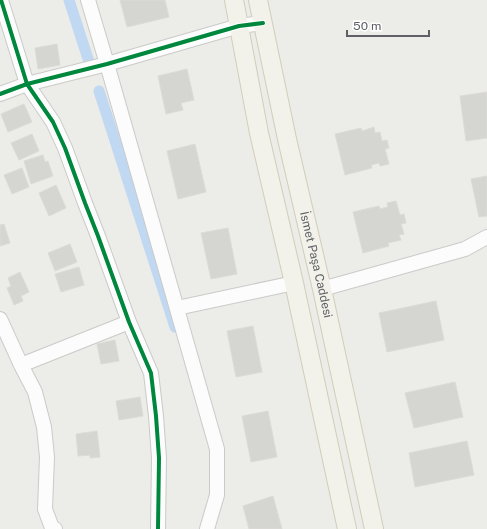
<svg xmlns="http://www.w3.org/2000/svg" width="487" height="529" font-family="'Public Sans',sans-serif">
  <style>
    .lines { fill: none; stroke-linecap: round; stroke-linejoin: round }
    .canal { stroke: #c1d8f2; stroke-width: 11 }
    .building { fill: #d5d5d2; stroke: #dcdbd7 }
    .minor-casing { stroke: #cacac9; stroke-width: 16 }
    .major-casing { stroke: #d2cdb9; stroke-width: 20 }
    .minor { stroke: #fcfcfc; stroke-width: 14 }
    .major { stroke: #f2f2ea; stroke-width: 18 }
    .cycleway-casing { stroke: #fff; stroke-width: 6 }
    .cycleway { stroke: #00873e; stroke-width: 4 }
    .labels { text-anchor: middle; stroke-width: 3.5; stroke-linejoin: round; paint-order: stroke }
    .street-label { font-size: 12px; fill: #5e6065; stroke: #fff }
  </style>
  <rect width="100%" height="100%" fill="#ecece8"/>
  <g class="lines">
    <path class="canal" d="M69,0L90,65
      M99,91L175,327"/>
  </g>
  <path class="building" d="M120,0H165L169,17L127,27Z
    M57,44L60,65L38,69L35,48Z
    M187,69L194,100L181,103L183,110L166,114L158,76Z
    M487,92V138L466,141L460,96Z
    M24,104L32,122L8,132L1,114Z
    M374,127L375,133L380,132L382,141L387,140L389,148L385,149L389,164L380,166L379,163L371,165L372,168L345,175L335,134L361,128L362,131Z
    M32,134L39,151L19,160L11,143Z
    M195,144L206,192L178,199L167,151Z
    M43,155L45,162L48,161L53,176L31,184L24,161Z
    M22,168L29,187L12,194L4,175Z
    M487,176V216L479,217L471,179Z
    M56,185L66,208L49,216L39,193Z
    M396,201L400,215L404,214L406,223L401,224L404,234L399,235L401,240L388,243L389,246L363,253L353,212L379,206L380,209L388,207L387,203Z
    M4,224L10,243L0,246V225Z
    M228,228L237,274L211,279L201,233Z
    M70,244L77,262L55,271L48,253Z
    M79,267L84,285L61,292L55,274Z
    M20,272L29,292L21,296L23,301L14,305L7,288L11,286L8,278Z
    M436,301L444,340L387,352L379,313Z
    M253,326L262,372L236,377L227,331Z
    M115,340L119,361L101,364L97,344Z
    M455,382L463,417L414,428L405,393Z
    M140,397L143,416L119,420L116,401Z
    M268,411L277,457L251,462L242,416Z
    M97,431L100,457L90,458V455L78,456L76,434Z
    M467,441L474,475L415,487L409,453Z
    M273,496L282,529H249L243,506Z"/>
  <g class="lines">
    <g class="minor-casing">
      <path id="minor" d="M1,0L27,84L53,122L65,148L85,203L98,236L129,322L151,373L156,416L159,458L158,529
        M88,0L107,64L217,449V495L207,529
        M0,94L27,84L107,64L239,26L263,23
        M322,289L465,249L487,237
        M177,308L294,283
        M0,319L21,365L35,392L44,427L47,457L45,509L52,528L55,529
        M21,365L129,322"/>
    </g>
    <g class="major-casing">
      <g id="major">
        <path d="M234,0L259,133L294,283L347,529"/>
        <path id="s1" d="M258,0L287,139L322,289L374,529"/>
      </g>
    </g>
    <use href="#minor" class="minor"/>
    <use href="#major" class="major"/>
    <g class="cycleway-casing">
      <path id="cycleway" d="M1,0L27,84L53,122L65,148L85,203L98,236L129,322L151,373L156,416L159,458L158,529
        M0,94L27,84L107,64L239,26L263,23"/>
    </g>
    <use href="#cycleway" class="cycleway"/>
  </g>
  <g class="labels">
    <g class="street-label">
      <text dy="4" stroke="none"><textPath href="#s1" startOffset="271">İsmet Paşa Caddesi</textPath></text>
    </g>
  </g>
  <path d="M347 30v6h82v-6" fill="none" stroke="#5e6065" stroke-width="2"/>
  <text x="353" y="30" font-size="12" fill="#5e6065" stroke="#ffffff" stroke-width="3" paint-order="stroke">50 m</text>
</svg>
